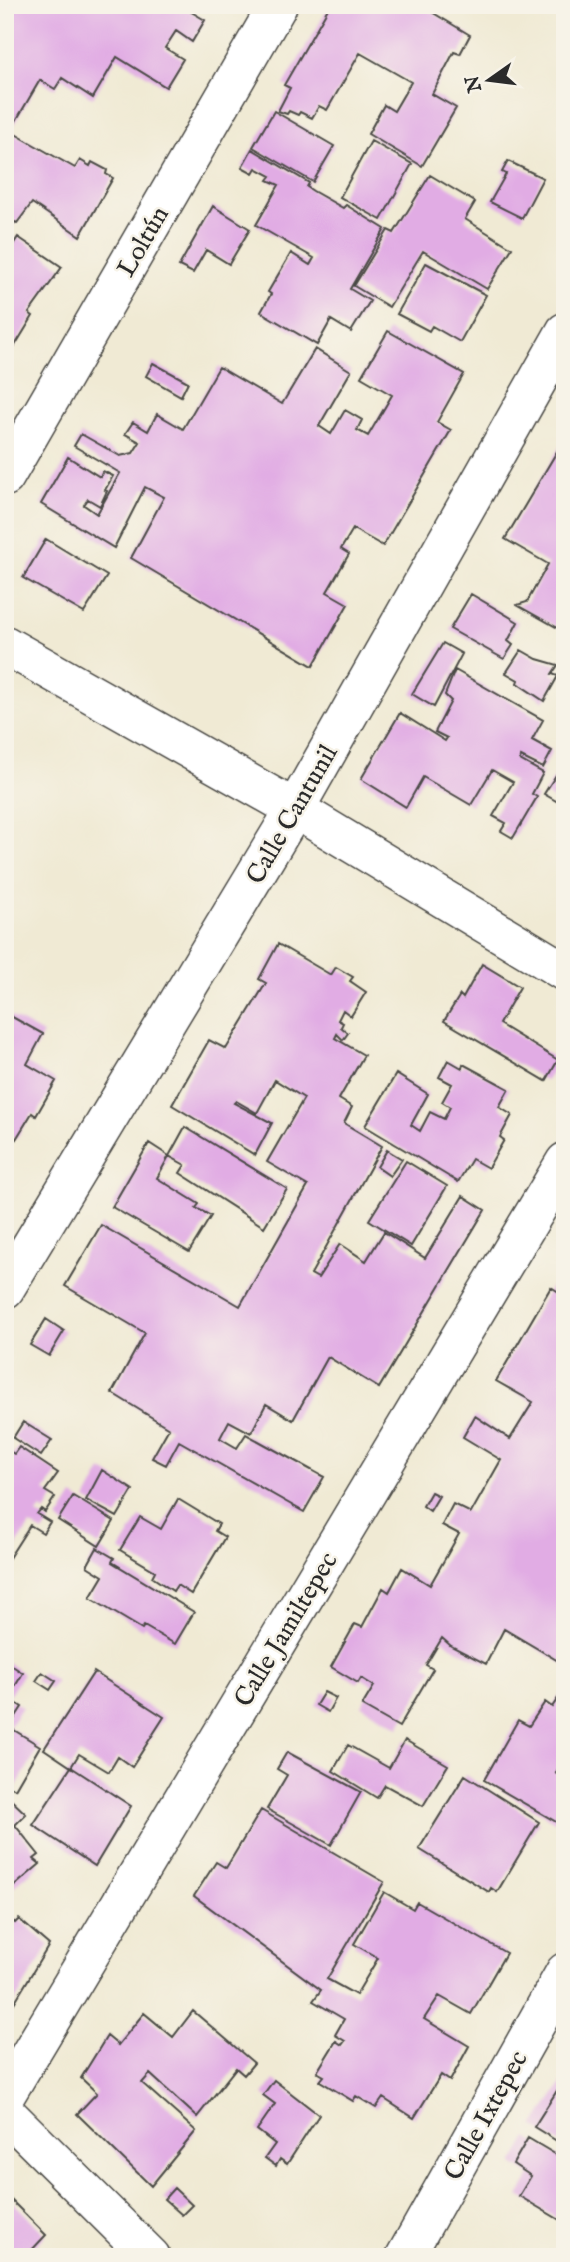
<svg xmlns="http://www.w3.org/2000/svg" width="570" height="2262" font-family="'IM FELL English',serif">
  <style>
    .building { fill: #e1ace4 }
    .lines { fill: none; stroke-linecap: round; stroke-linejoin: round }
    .minor-casing { stroke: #494844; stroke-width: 41 }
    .minor { stroke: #fff; stroke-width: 38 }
    .labels { text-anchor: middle; stroke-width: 5; stroke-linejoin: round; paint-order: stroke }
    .street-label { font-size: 26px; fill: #2b2b2b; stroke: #f7f3e8 }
  </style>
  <rect width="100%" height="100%" fill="#f7f3e8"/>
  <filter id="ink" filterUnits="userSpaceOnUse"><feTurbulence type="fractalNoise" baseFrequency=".0143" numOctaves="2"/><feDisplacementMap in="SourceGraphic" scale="14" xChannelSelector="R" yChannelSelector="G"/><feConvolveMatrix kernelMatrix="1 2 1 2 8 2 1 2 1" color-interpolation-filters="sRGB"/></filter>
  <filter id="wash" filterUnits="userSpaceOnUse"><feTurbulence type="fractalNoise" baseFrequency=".00686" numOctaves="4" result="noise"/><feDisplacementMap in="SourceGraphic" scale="28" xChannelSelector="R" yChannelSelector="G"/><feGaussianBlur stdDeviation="1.57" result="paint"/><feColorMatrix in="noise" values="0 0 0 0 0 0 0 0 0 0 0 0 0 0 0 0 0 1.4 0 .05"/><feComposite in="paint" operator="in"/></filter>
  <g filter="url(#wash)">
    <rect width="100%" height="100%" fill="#f0ead4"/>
    <g id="blocks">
      <path class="building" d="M5,5H191L188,10L205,20L192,42L176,31L165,48L183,59L166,87L117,57L93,98L62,78L55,89L40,80L10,131L75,168L80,160L90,166L92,162L107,170L106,174L113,178L80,236L32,203L17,223L15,222L5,237V56L10,48L5,45Z
        M330,5H420L470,35L460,54L454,52L432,94L456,108L422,166L368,134L384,105L394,111L411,82L360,53L327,110L319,106L312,118L300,112L298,115L289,111L287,114L278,111L290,88L284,85Z
        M274,111L334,146L313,182L253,147Z
        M371,141L412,164L381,220L340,197Z
        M252,149L309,183L307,187L313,191L343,208L346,205L385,229L350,289L370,301L351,332L331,320L317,345L261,312L271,294L268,292L291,253L310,265L314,258L256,225L279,185L268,180L271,176L256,168L253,173L242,167Z
        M508,161L543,178L522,218L490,202L506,174L502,172Z
        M430,175L475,202L465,219L512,248L487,289L423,251L389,307L354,286L388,230L394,233Z
        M213,206L250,229L229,264L206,250L193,273L179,266Z
        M18,237L62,267L29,313L33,316L5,362V257Z
        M426,263L486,295L460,342L432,326L429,331L397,314Z
        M388,331L464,374L437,422L451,430L383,546L353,529L341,549L349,554L327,592L348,604L313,666L131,558L164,497L145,487L114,548L41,504L68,457L100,477L103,471L113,476L105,490L107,491L100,506L88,499L84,505L97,514L120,473L74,446L81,434L120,456L133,453L140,442L125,434L133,422L148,431L157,414L183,429L219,367L282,404L315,349L351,371L319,426L331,434L345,410L362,420L357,430L368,436L392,395L361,377Z
        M153,363L188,382L181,396L146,376Z
        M565,438V632L517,605L527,602L548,564L505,539Z
        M46,539L107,576L84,613L23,578Z
        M471,594L518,622L508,641L513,645L504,659L450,629Z
        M443,643L462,654L434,707L412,694Z
        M521,650L537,659L558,665L552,674L558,676L544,701L517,683L518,680L506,673Z
        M455,670L543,720L532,740L552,751L543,768L521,757L520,760L543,773L532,794L537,797L513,838L501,831L506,823L493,816L513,782L492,770L471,805L423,777L406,807L361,779L400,713L445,741L447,738L435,732L451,701L445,695Z
        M565,761V806L544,794Z
        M278,944L331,975L336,967L353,977L350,981L366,992L351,1016L343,1010L338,1020L343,1023L341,1027L348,1033L343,1040L337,1034L335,1038L364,1055L339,1099L352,1107L344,1123L382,1146L311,1274L318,1278L340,1244L366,1261L384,1232L425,1258L463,1196L485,1210L379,1388L328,1357L293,1420L266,1404L251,1433L229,1421L220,1438L237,1448L246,1434L324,1477L304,1512L179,1441L166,1465L152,1458L169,1428L112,1393L145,1333L65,1286L101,1225L240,1306L308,1186L267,1162L304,1098L275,1080L257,1113L236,1101L234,1103L272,1123L255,1155L172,1105L209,1040L226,1049L266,983L259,979Z
        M482,964L520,987L499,1024L558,1060L546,1081L444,1021L460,995L463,998Z
        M5,1013L43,1034L27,1064L56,1081L36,1116L32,1113L16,1139L5,1132Z
        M448,1060L462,1068L463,1064L509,1089L499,1107L512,1115L500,1137L504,1140L488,1168L472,1159L458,1182L365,1126L396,1074L428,1094L411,1125L420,1131L430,1112L444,1119L450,1107L442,1102L452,1084L439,1077Z
        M185,1127L287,1189L264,1227L180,1173L185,1165L169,1156Z
        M149,1143L169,1156L157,1178L199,1204L196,1208L211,1216L189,1252L112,1207Z
        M387,1150L402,1159L390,1176L377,1167Z
        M406,1161L447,1186L411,1246L369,1220Z
        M551,1287L565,1296V1665L504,1629L486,1664L451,1646L442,1638L426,1665L433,1669L399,1727L362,1706L374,1686L361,1678L358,1683L331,1667L355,1624L362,1627L383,1588L389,1592L402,1568L430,1585L459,1534L442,1525L453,1504L471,1513L501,1460L463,1437L475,1416L510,1439L533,1402L496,1381Z
        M46,1319L64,1331L49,1356L30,1345Z
        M23,1422L52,1440L41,1456L13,1438Z
        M19,1447L58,1473L45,1491L55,1497L45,1512L41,1509L37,1514L50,1522L43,1533L30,1525L5,1564V1448L14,1454Z
        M102,1470L133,1490L117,1517L86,1500Z
        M431,1492L439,1496L430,1511L423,1506Z
        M73,1496L114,1521L99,1546L58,1520Z
        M178,1499L219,1524L215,1531L225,1537L191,1594L177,1585L173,1591L152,1577L155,1571L120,1550L140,1517L161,1529Z
        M97,1548L114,1558L112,1562L194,1612L175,1644L144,1626L142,1629L90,1598L103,1576L87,1566Z
        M5,1661L23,1673L8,1698L22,1707L9,1727L40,1746L15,1789L12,1787L5,1794Z
        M42,1672L56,1681L50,1690L36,1681Z
        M94,1672L164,1717L132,1767L118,1757L109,1772L79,1754L71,1767L44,1749Z
        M565,1688V1764L561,1762L556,1773L565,1778V1827L484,1780L518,1720L529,1726L545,1702L552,1707Z
        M324,1692L336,1698L328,1712L316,1705Z
        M405,1740L448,1765L423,1806L385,1785L377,1798L333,1771L348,1745L389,1768Z
        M287,1752L361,1792L331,1845L267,1809L287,1775L277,1769Z
        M71,1767L131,1806L95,1866L33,1825Z
        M465,1775L539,1822L497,1892L491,1888L489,1892L419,1849Z
        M5,1794L26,1814L15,1825L39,1855L34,1859L40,1864L5,1894Z
        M261,1810L384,1882L327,1979L356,1995L378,1958L354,1944L384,1892L413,1909L417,1902L506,1953L471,2014L439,1996L424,2019L469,2046L450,2081L441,2075L414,2118L383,2098L376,2108L356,2096L353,2101L320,2081L324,2076L317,2072L336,2041L342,2045L345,2041L335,2035L344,2019L313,2001L321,1990L194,1896L216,1862L226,1868Z
        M5,1914L15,1923L19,1919L49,1945L5,2018Z
        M193,2011L254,2063L244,2075L236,2068L197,2117L150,2074L142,2083L196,2131L151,2186L77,2114L97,2093L81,2078L107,2036L118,2045L144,2013L173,2037Z
        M565,2078V2146L534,2127Z
        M274,2080L319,2115L287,2164L280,2159L276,2166L265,2158L275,2144L257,2130L275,2104L263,2095Z
        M528,2138L565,2160V2223L519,2196L531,2176L513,2164Z
        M174,2188L192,2205L182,2215L164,2199Z
        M5,2194L46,2235L28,2254L31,2257H5Z"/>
    </g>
  </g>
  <g filter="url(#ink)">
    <use href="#blocks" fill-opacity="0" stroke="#494844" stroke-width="2"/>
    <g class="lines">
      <g class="minor-casing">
        <path id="minor" d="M5,477L278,5
          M5,645L295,809L565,972
          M5,1289L295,809L565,332
          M5,2096L565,1162
          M5,2112L151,2257
          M405,2257L565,1972"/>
      </g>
      <use href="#minor" class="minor"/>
    </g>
  </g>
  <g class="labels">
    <g class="street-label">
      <text transform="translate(142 241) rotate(-60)" y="9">Loltún</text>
      <text transform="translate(291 814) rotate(-60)" y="9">Calle Cantunil</text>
      <text transform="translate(285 1629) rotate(-59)" y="9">Calle Jamiltepec</text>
      <text transform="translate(485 2115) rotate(-61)" y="9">Calle Ixtepec</text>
    </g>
  </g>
  <rect width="570" height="2262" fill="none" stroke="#f7f3e8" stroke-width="28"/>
  <g transform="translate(489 80) rotate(256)" stroke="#f7f3e8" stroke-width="5" paint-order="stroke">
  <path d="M0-5L12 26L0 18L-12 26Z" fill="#2b2b2b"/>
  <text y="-10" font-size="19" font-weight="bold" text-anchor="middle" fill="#2b2b2b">N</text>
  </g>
</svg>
